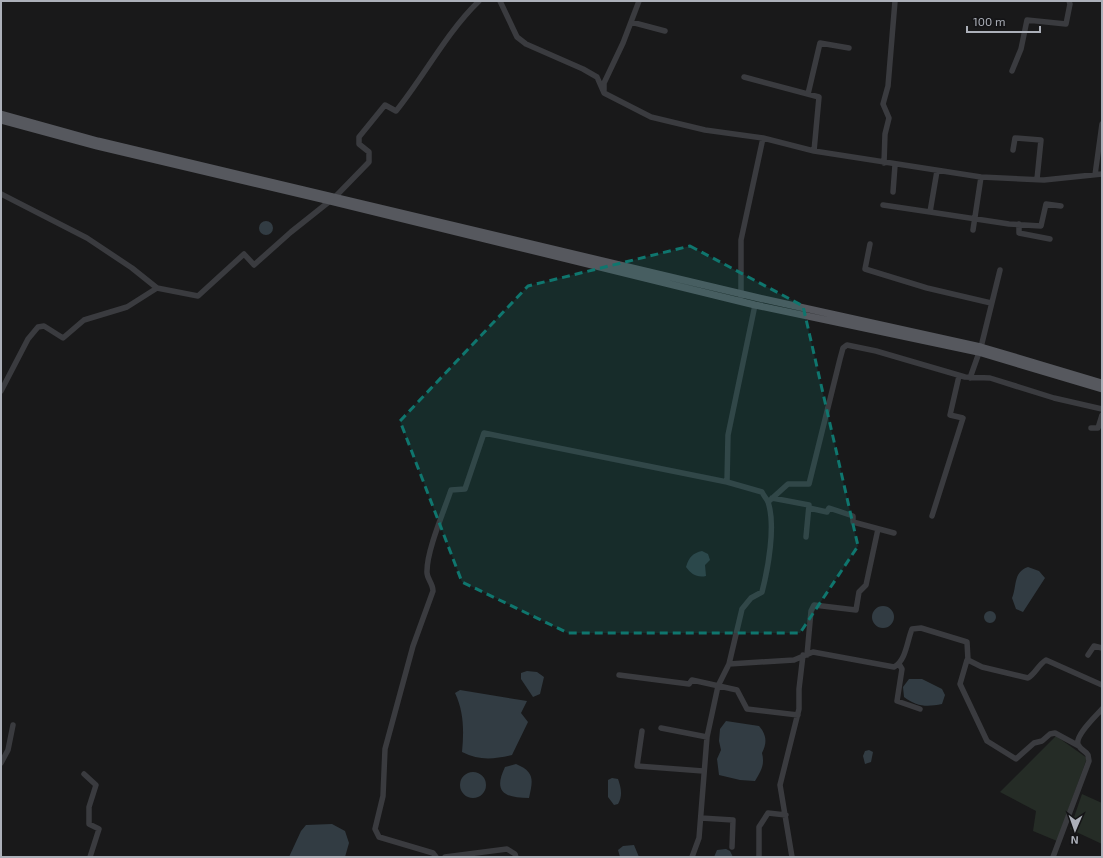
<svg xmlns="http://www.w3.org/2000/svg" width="1103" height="858" font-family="'Exo 2',sans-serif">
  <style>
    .green { fill: #252c26 }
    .water { fill: #323c43 }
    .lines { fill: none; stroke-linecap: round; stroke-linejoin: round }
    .minor { stroke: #3a3b3f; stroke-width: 5.5 }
    .major { stroke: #56585e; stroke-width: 7 }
    .marked { fill: #0f766e; fill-opacity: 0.2; stroke: #0f766e; stroke-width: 3; stroke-dasharray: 8 5; stroke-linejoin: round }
  </style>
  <rect width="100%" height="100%" fill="#19191a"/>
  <path class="green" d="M1056,736L1087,758L1057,841L1033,831L1036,811L1000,792Z
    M1082,794L1102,803V844L1070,829Z"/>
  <path class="water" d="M259 228a7 7 0 1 1 14 0a7 7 0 1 1-14 0Z
    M702,551L708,554L710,560L705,565L706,576C697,578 691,574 686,567C689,557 693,553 702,551Z
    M1028,567L1039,571L1045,578L1023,612L1016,609L1012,598C1017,586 1013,572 1028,567Z
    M872 617a11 11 0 1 1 22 0a11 11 0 1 1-22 0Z
    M984 617a6 6 0 1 1 12 0a6 6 0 1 1-12 0Z
    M527,671L537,672L544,677L540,694L533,697L521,679V673Z
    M909,679H922L942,689L945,695L942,704C927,707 917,707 904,697L903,687Z
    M460,690L527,701L521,713L528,722L512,755C494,759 480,761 462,752C464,731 464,712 455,693Z
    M726,721L759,726C767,735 767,743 762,753C765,765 761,771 755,781L740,780L719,775L717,759L721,750L719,741L720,729Z
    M869,750L873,752L871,762L865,764L863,756L865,751Z
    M516,764C535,772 533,780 529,798C504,798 493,792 505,767Z
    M460 785a13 13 0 1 1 26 0a13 13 0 1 1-26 0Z
    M612,778L618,779C621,787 623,796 618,804L614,805L608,797V780Z
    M332,824L345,831L349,843L345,857H289L301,831L306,825Z
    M634,845L639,857H620L618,850L623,846Z
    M726,849L730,851L733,857H714L717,850Z"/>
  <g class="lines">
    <path class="minor" d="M500,1L517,37L526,44L583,69L597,77L604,93L651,117L705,130L763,138L814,151L981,177L1044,180L1102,174
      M631,22L665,31
      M1012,71L1021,49L1027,20L1066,24L1070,4L1069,1
      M744,77L819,97L814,151
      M604,90V83L623,43L639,1
      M808,94L820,43L849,48
      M1013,150L1015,138L1041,140L1037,179
      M884,163L885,134L889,118L883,104L888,86L895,1
      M1095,175L1102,124
      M893,192L895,165
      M1,194L87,238L132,268L157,288
      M883,205L930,212L937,171
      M930,212L1009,224L1041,226L1046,204L1061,206
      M1019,224V233L1050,239
      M973,230L981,177
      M870,244L865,269L927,288L991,303
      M741,297V240L763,138
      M970,378L981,347L1000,270
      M1,391L28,339L38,327L44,326L63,338L84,320L127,307L157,288L198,296L244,254L254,265L291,232L335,197L369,162V152L359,144V137L385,105L396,111C425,75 446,33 479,1
      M1091,428H1098L1102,415
      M727,482L728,435L755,305
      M772,498L809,505L806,537
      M768,502L788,484H809L840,359L843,348L847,345L876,351L965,377L990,378L1054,398L1102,409
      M809,508L827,512L829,508L853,516V522L894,533
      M932,516L963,418L950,415L959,376
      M807,655L811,611L814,605L856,610L859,592L866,585L878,529
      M1088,655L1094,646L1102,648
      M967,660L960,684L987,741L1016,759L1034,743L1042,741L1050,734L1055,733L1079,746
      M729,664L794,660L813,652L894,667C906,661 907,641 912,629L921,628L967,642L968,660L982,667L1028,678C1036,673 1038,665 1046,660L1102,685
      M899,664L902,669L897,701L920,709
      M619,675L689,684L692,680L737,690L747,709L798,715
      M661,728L707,737
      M642,731L637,766L703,771
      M1,763L8,750L13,725
      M84,774L96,785L89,807V824L99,829L90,857
      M701,818L733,820L732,847
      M436,857L433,853L379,837L375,829L383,796L385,749L413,646L433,591C433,583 426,578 427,571C427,550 444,511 451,490L465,489L484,433L727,482L762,492C763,495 767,499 768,502C776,525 768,569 762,592L751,598L742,609L729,664L718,686L707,737L699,838L692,857
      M445,857L507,849L515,854L516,857
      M759,857V827L768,813L786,815
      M792,857L780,785L799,709V689L803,655
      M1053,857L1089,761L1088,755C1086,751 1081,750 1079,746C1072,738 1096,716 1102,709"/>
    <path class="major" d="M1,114L98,141L759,298L981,347L1102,383
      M1,120L97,146L330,201L755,305L978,352L1102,389"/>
  </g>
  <path class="marked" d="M690,246L803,306L858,546L800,633H568L462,582L400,421L528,286Z"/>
  <rect width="1103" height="858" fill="none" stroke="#acb0b9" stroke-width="4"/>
  <g transform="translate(1075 830) rotate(182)" stroke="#141416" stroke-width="3" paint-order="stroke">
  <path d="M0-3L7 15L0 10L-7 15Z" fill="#acb0b9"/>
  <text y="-6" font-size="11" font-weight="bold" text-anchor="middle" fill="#acb0b9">N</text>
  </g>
  <path d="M967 26v6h73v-6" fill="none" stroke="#acb0b9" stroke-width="2"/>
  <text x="973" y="26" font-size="12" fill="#acb0b9" stroke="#141416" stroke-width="3" paint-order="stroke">100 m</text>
</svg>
